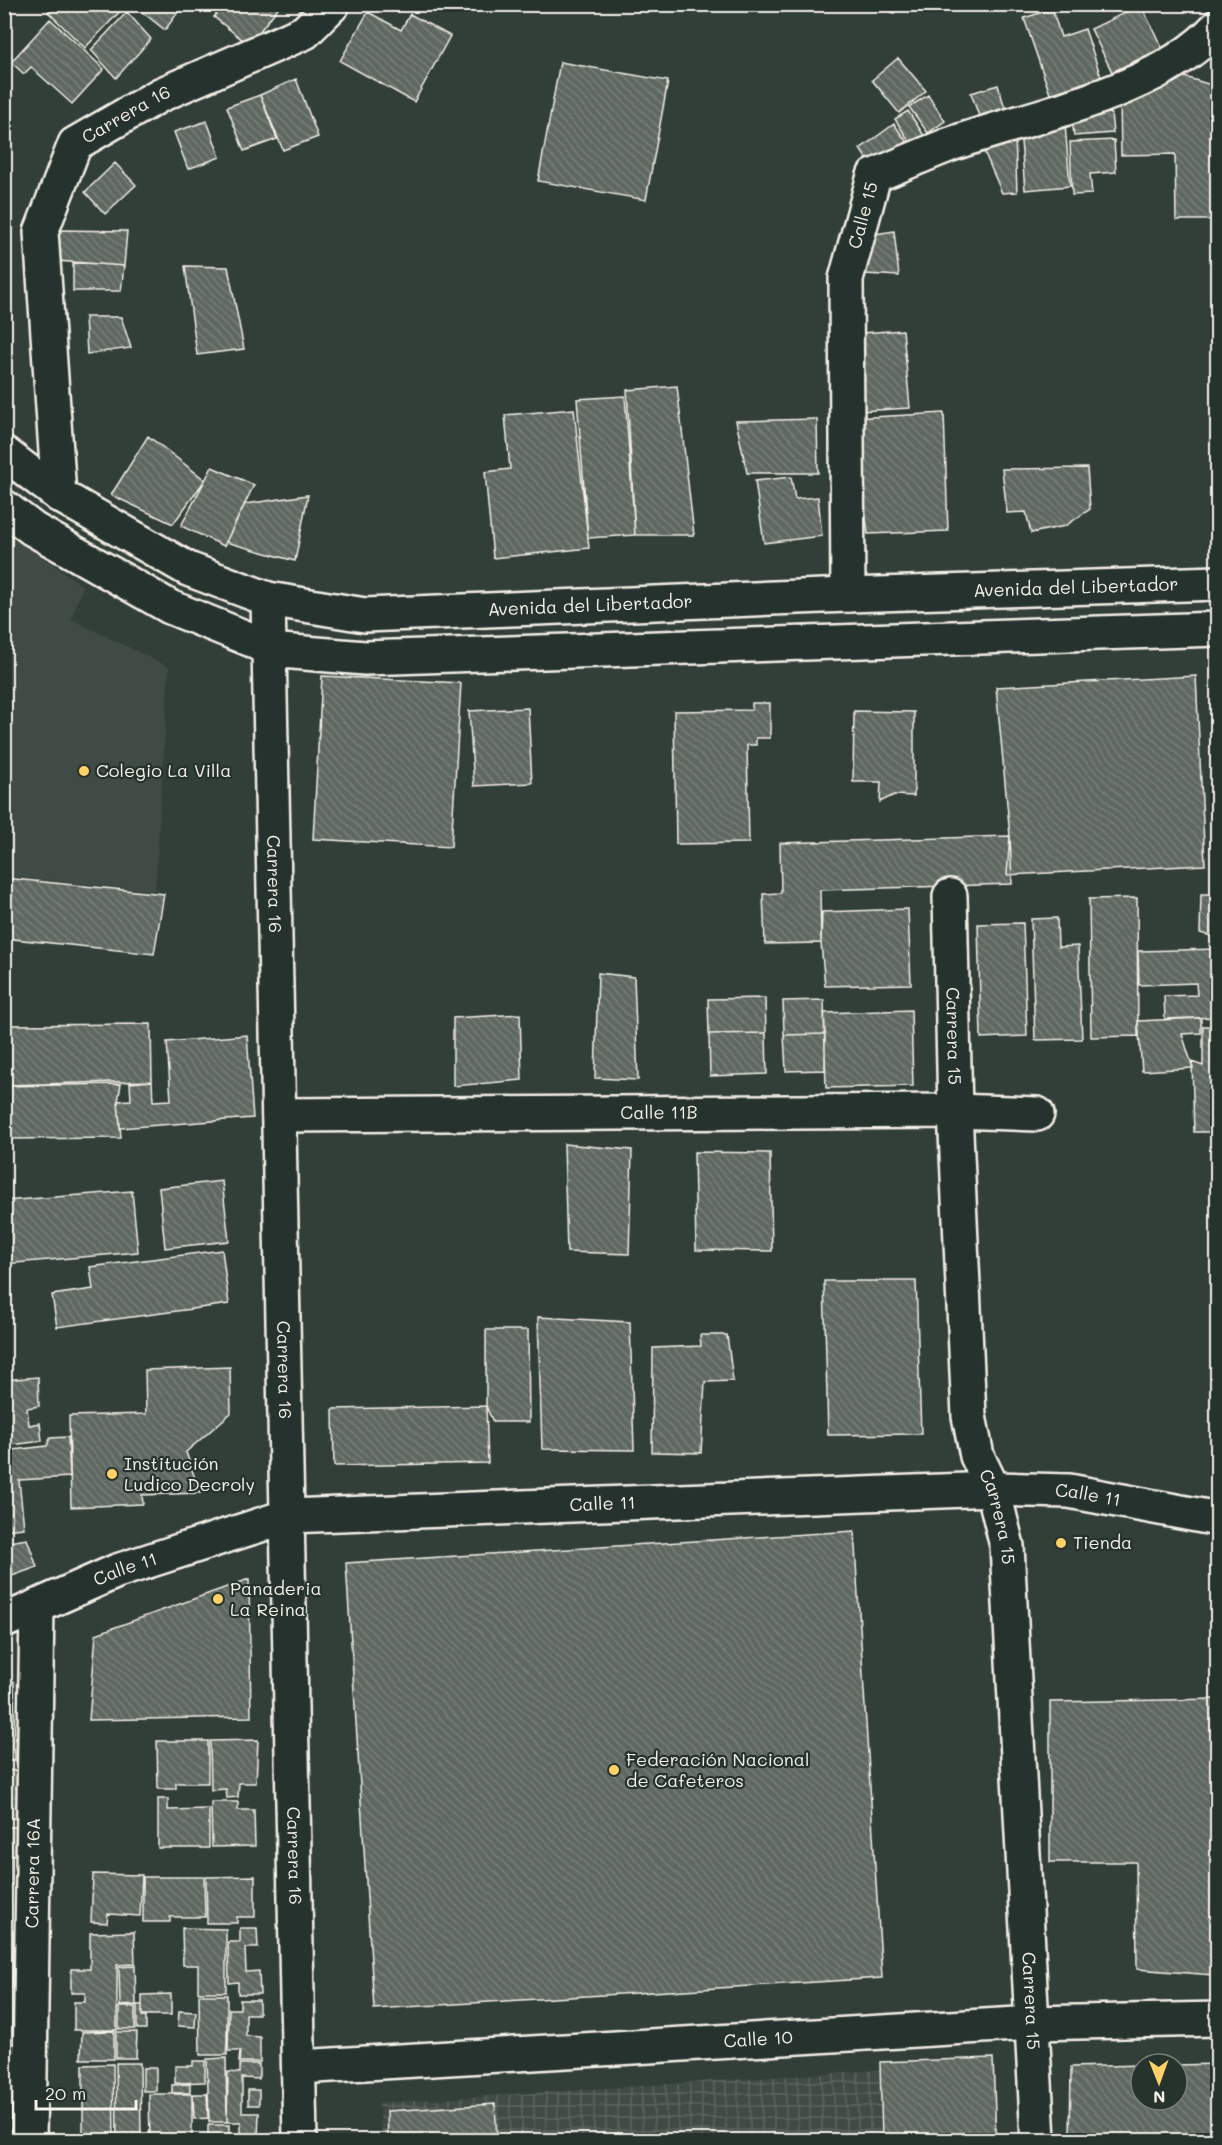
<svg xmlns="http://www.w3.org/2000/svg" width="1222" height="2145" font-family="Mali,sans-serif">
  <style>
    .built { fill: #404b44 }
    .industrial { fill: url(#industrial-grid) }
    .building { fill: url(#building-back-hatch); stroke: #f4f1e8; stroke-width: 1.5 }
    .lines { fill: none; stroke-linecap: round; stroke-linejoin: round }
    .minor-casing { stroke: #f4f1e8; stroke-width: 38 }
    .major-casing { stroke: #f4f1e8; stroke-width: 38 }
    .minor { stroke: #26332d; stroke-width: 33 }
    .major { stroke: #26332d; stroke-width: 33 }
    .poi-dot { fill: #ffd166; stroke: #26332d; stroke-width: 2 }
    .labels { text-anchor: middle; stroke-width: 4.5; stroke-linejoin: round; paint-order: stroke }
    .street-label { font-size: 18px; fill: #f4f1e8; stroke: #26332d }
    .poi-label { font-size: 18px; fill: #f4f1e8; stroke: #26332d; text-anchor: start }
  </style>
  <defs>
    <pattern id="industrial-grid" width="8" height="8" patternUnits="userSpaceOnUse" patternTransform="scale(1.5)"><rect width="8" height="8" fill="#404b44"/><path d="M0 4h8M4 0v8" fill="none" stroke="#5c655f"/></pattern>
    <pattern id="building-back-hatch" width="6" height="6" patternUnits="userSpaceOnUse" patternTransform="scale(1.5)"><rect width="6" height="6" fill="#5f6861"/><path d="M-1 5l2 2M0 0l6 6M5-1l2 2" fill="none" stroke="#777e78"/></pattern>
  </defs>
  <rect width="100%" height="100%" fill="#323e38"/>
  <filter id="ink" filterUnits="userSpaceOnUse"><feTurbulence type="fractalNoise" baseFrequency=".0167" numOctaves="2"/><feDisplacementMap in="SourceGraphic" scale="12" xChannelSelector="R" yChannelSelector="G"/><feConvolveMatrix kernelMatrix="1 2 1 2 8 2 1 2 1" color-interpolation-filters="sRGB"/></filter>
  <g filter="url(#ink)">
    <path class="built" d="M4,529L83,586L71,619L169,667L155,891L5,876Z"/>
    <path class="industrial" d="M881,2070L882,2140H382L379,2103Z"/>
    <path class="building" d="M55,4H124L125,6L85,48L48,12Z
      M132,4H184L165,30Z
      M224,4H281L249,45L214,17Z
      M871,4H897L894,13Z
      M1141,5L1162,48L1112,72L1091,29Z
      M1052,9L1061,37L1085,29L1101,77L1050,94L1024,18Z
      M127,12L151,39L116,78L91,50Z
      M368,12L401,30L410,14L450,36L414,102L340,61Z
      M50,19L104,69L72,104L31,67L24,74L11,62Z
      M898,58L926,91L899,113L872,80Z
      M560,62L668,81L646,200L538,181Z
      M1165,71L1218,87V220H1176L1175,154L1121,155L1120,100Z
      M296,79L318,137L283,150L260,95Z
      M998,85L1005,108L979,116L971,93Z
      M260,95L277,139L244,151L227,107Z
      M928,95L945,121L928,133L909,107Z
      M908,111L925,137L912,146L895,119Z
      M1064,111L1070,186L1025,190L1020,129Z
      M1111,113L1113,133L1074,136L1072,117Z
      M207,121L220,157L188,169L174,132Z
      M894,124L907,142L872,167L860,149Z
      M1015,136L1017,192L1002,193L983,149Z
      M1114,140L1116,172L1090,174L1092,194L1072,195L1070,142Z
      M115,163L136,185L105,214L85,192Z
      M57,230L127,231L124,266L57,261Z
      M894,231L899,276L865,274L869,235Z
      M73,262L124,266L121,291H73Z
      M185,266L228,267L244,349L197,355Z
      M85,317H121L131,348L87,354Z
      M903,330L910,408L860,411L861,333Z
      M677,386L694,535H635L627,390Z
      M625,396L635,535L588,538L577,399Z
      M574,409L589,548L493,558L485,472L510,469L505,415Z
      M944,413L948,531L868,534L854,418Z
      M817,419L818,473H747L736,421Z
      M148,436L205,480L173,524L111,495Z
      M212,467L254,485L224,546L181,526Z
      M1087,468L1090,509L1065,526L1031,533L1026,512L1007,513L1002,469Z
      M791,477L795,499L818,497L822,536L764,543L755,481Z
      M308,495L295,561L226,542L245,504Z
      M322,676L461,683L451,847L313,839Z
      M1196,676L1205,865L1007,875L1010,836L996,687Z
      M752,703H770V738H756V745H747L749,843L676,844L674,711L752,710Z
      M528,708L532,783L474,786L469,711Z
      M854,711L914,712V796L894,795L880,802L881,782H853Z
      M1010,836L1012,884L820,890L821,943L765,944L763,894L781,893L780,843Z
      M4,878L164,894L154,954L4,938Z
      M1201,894H1218V938L1200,933Z
      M1137,898L1138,1036L1091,1037L1089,899Z
      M908,909L911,984L825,986L821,943L822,912Z
      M1057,918L1058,947L1078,946L1082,1039L1035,1040L1031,919Z
      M1023,923L1027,1036L981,1038L978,924Z
      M1218,949V1017L1165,1019L1164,996L1197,995L1196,983L1139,985L1138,951Z
      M598,973L634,977L638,1080L595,1078Z
      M765,998L766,1033L709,1034L708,999Z
      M824,1000L825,1034L784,1035L783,1001Z
      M911,1010L913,1086L826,1088L824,1013Z
      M520,1014L522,1080L453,1086V1018Z
      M1201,1018V1033L1182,1034L1193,1068L1142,1071L1138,1021Z
      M151,1024L152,1081L4,1085V1025Z
      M1203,1026H1218V1066H1215L1218,1132H1194L1192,1062L1203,1066Z
      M766,1033L767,1074L710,1076L709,1034Z
      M825,1034V1070L786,1071L784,1035Z
      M247,1035L253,1118L120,1128L118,1101L131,1100L130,1083L152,1081L153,1101L171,1100L167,1042Z
      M121,1084L118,1101L121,1138L4,1139V1086Z
      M564,1144L632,1150L629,1254L567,1252Z
      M694,1152L770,1153L772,1251L696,1250Z
      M222,1181L229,1241L165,1248L159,1188Z
      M132,1191L138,1252L4,1264V1201Z
      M222,1250L229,1304L57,1327L52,1295L93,1289L90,1267Z
      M824,1281H916L921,1434L828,1435Z
      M538,1317L630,1322L634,1450L542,1449Z
      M486,1330H528L529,1422H493L486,1406Z
      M700,1335H727L733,1381L705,1382L701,1453L652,1452L653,1348L701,1346Z
      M230,1367L231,1413L186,1452L200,1493L142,1495L143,1504L71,1507L69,1416L146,1414L145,1370Z
      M38,1377L39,1406L27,1408L29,1425L40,1423L42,1441L4,1446V1380Z
      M486,1406L488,1463L334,1466L333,1409Z
      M68,1437L70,1477L19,1480L24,1528L4,1530V1451L47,1446L50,1438Z
      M854,1531L882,1978L374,2009L346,1563Z
      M27,1539L37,1567L12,1576L9,1542Z
      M249,1579L251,1717L89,1720L96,1634Z
      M14,1681L15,1761H4V1682Z
      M1218,1699V1941H1212L1213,1975L1137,1969L1136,1862H1050V1702Z
      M258,1740L256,1783H239L238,1797L227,1798L226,1789L211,1790L210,1741Z
      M157,1741H208V1783H176V1789H158Z
      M5,1770L21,1771L30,1819L4,1818Z
      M158,1799H168V1810L209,1809V1848H158Z
      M211,1802H238V1810H254L255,1846L212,1847Z
      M4,1827H29V1855H4Z
      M4,1857H10V1921H4Z
      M93,1874L142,1875L140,1916L108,1914L107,1923L91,1922Z
      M255,1876V1917H237V1923H207L206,1877Z
      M143,1877H204L205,1917H170V1922H143Z
      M182,1928L226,1929V1992H198V1965H183Z
      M240,1928H257L258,1948H245L246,1972L259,1971L260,1994H238V1982L229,1983L228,1942H240Z
      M4,1931H13V1988H4Z
      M134,1932L135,1964L117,1965V2030H74V2002H85V1993H71V1969H90V1933Z
      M135,1966L136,2005L120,2006L119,1967Z
      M171,1994V2015H142V1995Z
      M4,1995H10L9,2053H4Z
      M199,1995H227V2055H200Z
      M240,2000H259V2014H246V2036L260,2037V2062H239L240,2051H228L229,2009H240Z
      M137,2005H142V2016H146V2029H137Z
      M119,2007H135V2029H119Z
      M179,2011L196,2012L195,2027L178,2026Z
      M114,2031V2059H81L82,2032Z
      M116,2032H137L136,2058H116Z
      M226,2058L227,2122H209L207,2059Z
      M993,2058L996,2140H882L880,2062Z
      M193,2061H205V2082L175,2083V2066H193Z
      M116,2063H140L141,2140H117Z
      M113,2064L114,2140H83V2065Z
      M240,2064H259V2079L242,2078V2113H259L258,2140H241V2122H227L228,2072L240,2073Z
      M1218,2064V2140H1070L1071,2067L1141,2065V2100H1177V2065Z
      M143,2068H156V2091H143Z
      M190,2084V2093H172V2085Z
      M248,2090H259V2105H248Z
      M149,2094H192V2140H150Z
      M193,2094H207L208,2118L194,2119Z
      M495,2104L497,2140H485L484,2136L472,2137L473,2140H388L387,2111Z
      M208,2125H229V2140H208Z"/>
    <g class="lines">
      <g class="minor-casing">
        <g id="minor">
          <path id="s1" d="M59,495L41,232L75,144L160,95L305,32L333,4"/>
          <path id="s2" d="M848,595L846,279L874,176C900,165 925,154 951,144C1033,115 1158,93 1218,26"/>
          <path id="s3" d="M268,599L300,2140"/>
          <path id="s4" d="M950,896L955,1111L969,1416L977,1456L993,1489L1007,1546L1038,2140"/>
          <path id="s5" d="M279,1115L955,1111L1037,1114"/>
          <path id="s6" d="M4,1621L117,1571L288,1516L993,1489L1069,1491L1218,1519"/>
          <path id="s7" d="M299,2067L1032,2023L1218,2019"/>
          <path id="s8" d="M29,2140L37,1606"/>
        </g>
      </g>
      <g class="major-casing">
        <g id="major">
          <path id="s9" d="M4,453L59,495L188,569L268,599L365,615L848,595L1218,583"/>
          <path d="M4,507L33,529L170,607L254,641L269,650L365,658L1218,629"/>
        </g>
      </g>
      <use href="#minor" class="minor"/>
      <use href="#major" class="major"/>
    </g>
  </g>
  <g class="poi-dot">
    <circle cx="84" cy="771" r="6"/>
    <circle cx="112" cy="1474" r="6"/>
    <circle cx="1061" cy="1543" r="6"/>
    <circle cx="218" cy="1599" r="6"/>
    <circle cx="614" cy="1770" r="6"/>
  </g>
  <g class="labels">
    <g class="street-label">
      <text dy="6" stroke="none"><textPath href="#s1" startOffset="417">Carrera 16</textPath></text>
      <text dy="6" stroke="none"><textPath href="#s2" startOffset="382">Calle 15</textPath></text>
      <text dy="6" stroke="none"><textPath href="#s9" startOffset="1113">Avenida del Libertador</textPath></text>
      <text dy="6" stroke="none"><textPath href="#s9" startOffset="627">Avenida del Libertador</textPath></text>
      <text dy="6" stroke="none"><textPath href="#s3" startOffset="285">Carrera 16</textPath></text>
      <text dy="6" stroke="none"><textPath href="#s4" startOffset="140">Carrera 15</textPath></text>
      <text dy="6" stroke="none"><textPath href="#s5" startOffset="380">Calle 11B</textPath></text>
      <text dy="6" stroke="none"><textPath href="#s3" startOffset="771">Carrera 16</textPath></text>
      <text dy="6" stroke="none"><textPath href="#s6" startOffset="1104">Calle 11</textPath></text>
      <text dy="6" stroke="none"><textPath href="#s6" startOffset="618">Calle 11</textPath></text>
      <text dy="6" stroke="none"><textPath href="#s4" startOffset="626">Carrera 15</textPath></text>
      <text dy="6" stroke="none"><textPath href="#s6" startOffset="132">Calle 11</textPath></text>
      <text dy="6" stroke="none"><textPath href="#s3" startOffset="1257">Carrera 16</textPath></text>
      <text dy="6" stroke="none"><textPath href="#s8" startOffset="267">Carrera 16A</textPath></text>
      <text dy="6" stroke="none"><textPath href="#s4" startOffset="1112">Carrera 15</textPath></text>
      <text dy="6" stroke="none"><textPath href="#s7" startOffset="460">Calle 10</textPath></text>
    </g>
    <g class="poi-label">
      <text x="96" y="777">Colegio La Villa</text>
      <text x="124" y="1470">Institución<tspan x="124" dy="21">Ludico Decroly</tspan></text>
      <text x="1073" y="1549">Tienda</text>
      <text x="230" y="1595">Panaderia<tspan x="230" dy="21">La Reina</tspan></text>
      <text x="626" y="1766">Federación Nacional<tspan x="626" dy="21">de Cafeteros</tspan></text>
    </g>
  </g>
  <rect width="1222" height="2145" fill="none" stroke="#26332d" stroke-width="24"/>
  <rect x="12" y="12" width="1198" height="2121" fill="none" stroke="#f4f1e8" stroke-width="2" filter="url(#ink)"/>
  <g transform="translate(1159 2082) rotate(179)"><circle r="28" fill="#26332d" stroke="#787f78" stroke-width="1.5"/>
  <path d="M0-4.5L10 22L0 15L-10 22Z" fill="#ffd166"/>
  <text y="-9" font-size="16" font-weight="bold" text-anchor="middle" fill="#f4f1e8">N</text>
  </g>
  <path d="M36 2100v9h100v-9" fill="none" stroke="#f4f1e8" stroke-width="3"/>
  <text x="45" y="2100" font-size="18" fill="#f4f1e8" stroke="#26332d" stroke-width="4.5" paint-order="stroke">20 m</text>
</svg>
